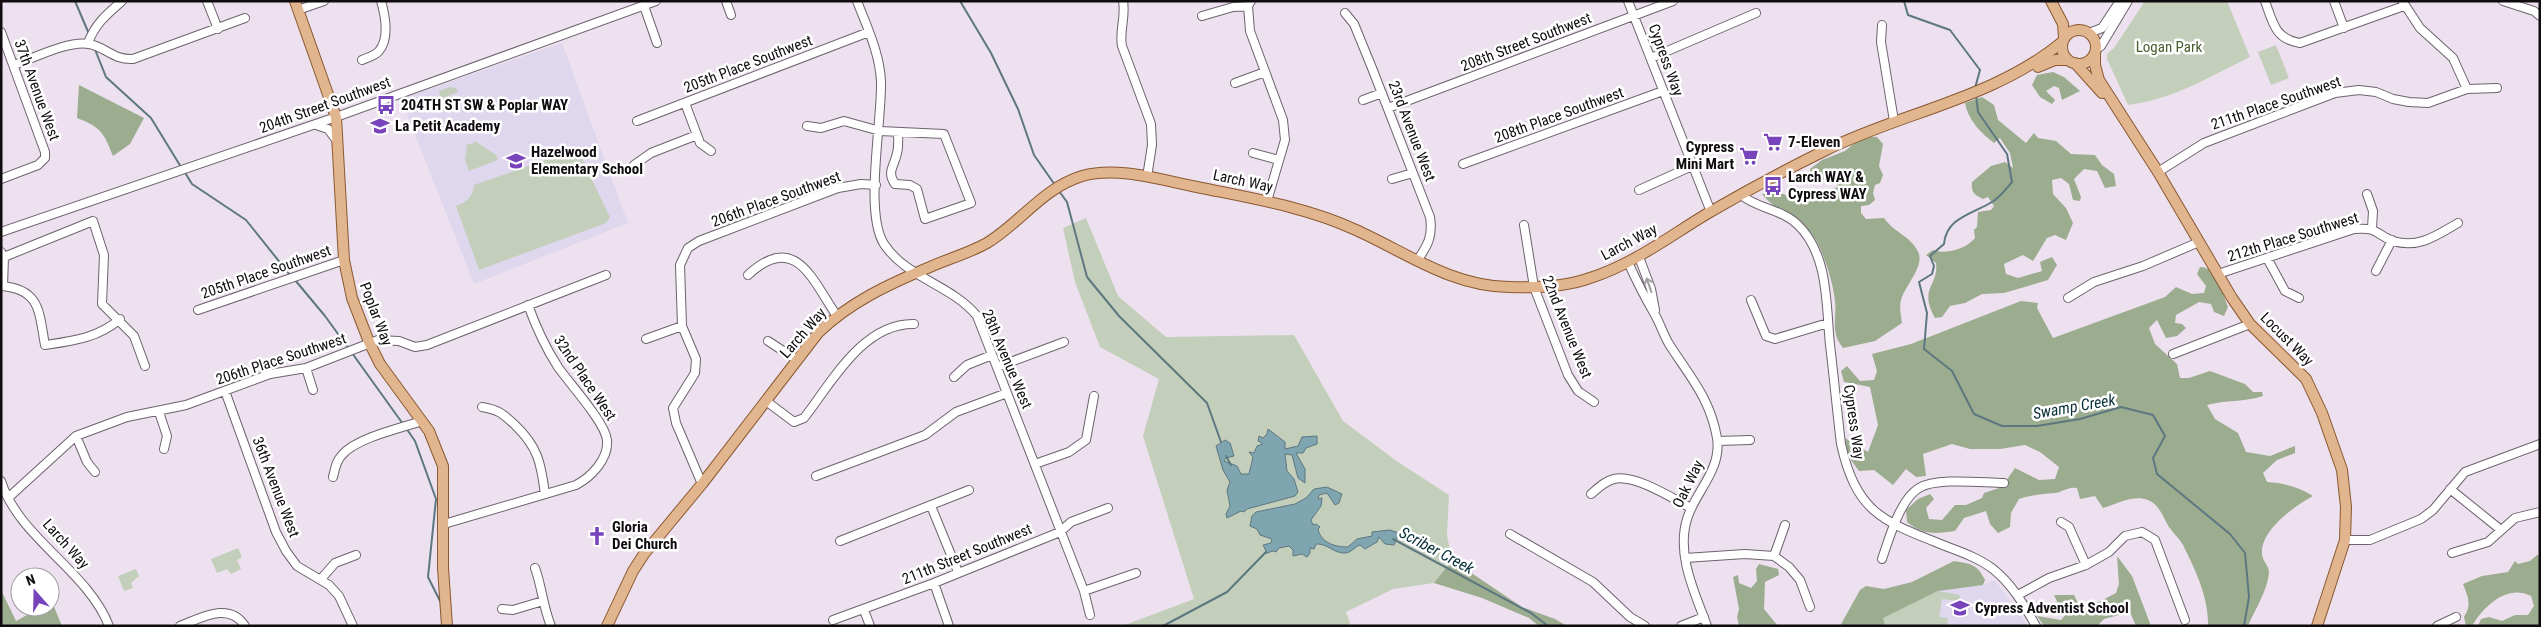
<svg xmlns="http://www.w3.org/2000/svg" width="2541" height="627" font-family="'Roboto Condensed',sans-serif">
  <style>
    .education { fill: #dfd7ed }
    .green { fill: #c4cfbb }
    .forest { fill: #9cac8f }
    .water { fill: #7fa5b0; stroke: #5d7780 }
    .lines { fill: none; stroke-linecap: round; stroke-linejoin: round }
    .stream { stroke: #5d7780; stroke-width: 2 }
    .minor-casing { stroke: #6d626e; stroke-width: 10 }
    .major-casing { stroke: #8a5931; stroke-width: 12 }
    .minor { stroke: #fff; stroke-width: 8 }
    .major { stroke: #e1b58e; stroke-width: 10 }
    .oneway { stroke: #9f9d9f }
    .labels { text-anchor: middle; stroke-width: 5; stroke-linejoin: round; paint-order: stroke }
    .street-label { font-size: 15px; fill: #0f0b0f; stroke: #fff }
    .park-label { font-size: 15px; fill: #465d2f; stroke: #fff }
    .poi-label { font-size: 15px; font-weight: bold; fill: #0f0b0f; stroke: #fff; text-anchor: start }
    .water-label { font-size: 16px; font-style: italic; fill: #082f38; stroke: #fff }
  </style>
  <rect width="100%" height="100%" fill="#ede1ef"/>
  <path class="education" d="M562,43L628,223L474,284L401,99Z
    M1995,580L2028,626H1885L1938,591L1983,585Z"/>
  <path class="green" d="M2145,1H2227L2250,57C2211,76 2172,100 2128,105L2107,59V54L2114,48Z
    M2276,45L2289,78L2271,85L2258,52Z
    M450,87L456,88L458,92L450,95L448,100L440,96L439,91Z
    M475,141L496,155L498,160L469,171L465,160L467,144H472Z
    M577,149L610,217L606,223L479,270L456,206C467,202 473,197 474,185Z
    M1086,218L1118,296L1166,337L1294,335L1343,421L1398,462L1449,495L1447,535L1452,560L1434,583L1393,589L1346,612L1350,623L1349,626H1122L1194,599L1143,436L1159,379L1100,347L1075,282L1063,228Z
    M238,548L242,557L237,560L241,569L231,574L227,569L217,573L211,559Z
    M136,569L139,576L131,583L133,588L124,591L118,576Z
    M1938,591L1960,595L1959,601L1942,599L1939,617L1948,618L1947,625L1885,626L1882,618Z"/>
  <path class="forest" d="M2053,72L2064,77L2080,91L2062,100L2059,88L2054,86L2046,91L2055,100L2052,104L2040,97L2032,85L2037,75Z
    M79,85L144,118L130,144L113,156C104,133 101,127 77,118Z
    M1982,97L1994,105L1998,120L2026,143L2034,133L2038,138L2056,141L2071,154L2095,155L2102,165L2114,174L2116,186L2105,188L2097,171L2084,169L2074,179L2081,197L2080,201L2073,200L2069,184L2061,178L2052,180L2053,194L2066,208L2073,223L2066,240L2055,235L2047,238L2033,261L2023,255L2004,264L2006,274L2018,278L2042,271L2040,262L2052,257L2057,265L2048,280L2004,293L1982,294L1965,303L1950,306L1942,317L1935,318C1918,288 1939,286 1936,263L1926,255L1933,250C1946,255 1966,249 1975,238L1974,230L1977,227L1978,212L1991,210L1994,206L1988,197L1983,199C1974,195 1971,192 1972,182L1991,166L2005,162L2013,168L2010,153L2000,138L1994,143C1981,133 1968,120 1965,103Z
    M1863,136L1877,137L1883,144L1879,166L1883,175L1880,183L1875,185L1873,193L1875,200L1869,205L1861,206V213L1866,219L1884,218C1893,232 1913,237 1919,254C1923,268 1905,286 1901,300C1899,307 1901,315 1902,323L1875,341L1843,348C1830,332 1837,320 1835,301C1833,283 1827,265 1820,248C1805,214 1781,218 1762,194C1774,188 1784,193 1794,200L1825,194L1839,186L1829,180L1811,177L1810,169L1822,160L1845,151Z
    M2200,267C2216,266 2223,294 2228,307L2224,316L2214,312L2211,304L2199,302L2176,315L2175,323L2182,324L2186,328L2177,336L2166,338L2157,320L2149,328L2155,344L2177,364L2180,378H2189L2210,371L2245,384L2253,392H2262L2263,396C2245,402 2225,400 2207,405L2215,419L2238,433L2246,452L2270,456L2295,446V453L2277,460L2263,473L2267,482C2284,483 2299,487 2313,496C2295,506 2260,530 2262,554C2262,560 2269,566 2269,572C2268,590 2255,609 2248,626H2208C2209,598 2195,569 2183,545C2179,538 2173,533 2169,527C2163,517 2159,504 2148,500C2134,494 2116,504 2103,508L2095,496L2080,499L2077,488C2066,487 2064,492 2055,493C2042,494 2032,495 2019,499L2011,513L2010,527L1998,533L1990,524L1986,511L1964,518L1955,531C1935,534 1922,535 1907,522L1906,510L1918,499L1930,494L1934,499L1926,508L1929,519L1942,520L1955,505H1966L1982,498L1984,493L2002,487L2015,468L2039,480L2055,479L2059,467L2040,452L2025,445L2000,449H1970L1952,444L1923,454L1926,476L1916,477L1906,469L1893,485L1874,470L1859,471L1848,456L1845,438L1868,452L1878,425L1870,387L1844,382L1841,371L1847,366L1860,381L1874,380L1877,371L1872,354L1911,344L2021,301L2038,303L2037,308L2053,338L2165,297L2176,287L2192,294L2204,293L2206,286L2197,274Z
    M2537,555H2540V626H2478L2481,619L2489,617L2502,621L2515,615H2528L2534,606L2531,596C2507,584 2484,606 2472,626H2466L2464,617C2472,605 2468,597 2463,584L2482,576L2508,572L2515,561L2518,564L2530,561Z
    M2117,556L2132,576L2151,626H2136L2130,612L2104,619L2098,625L2092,626H2044L2037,616L2061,620L2068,612L2059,606L2054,595H2074L2079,605L2091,606L2116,593L2119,584Z
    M1452,560L1522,607L1555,619L1567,626H1539L1529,618L1482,598L1434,583Z
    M1954,561C1971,564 1977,564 1985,580L1983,585L1938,591L1883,618L1885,626H1840L1860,590L1866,586L1884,589L1912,582Z
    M1759,564L1778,569L1779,575L1765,582L1764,609L1778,626H1739L1737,617L1739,609L1733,577L1738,575L1739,583L1751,588L1757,581L1756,569Z
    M1,590L16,621L42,607H50L52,602L62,626H1Z"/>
  <path class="water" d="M1268,429L1285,442V449L1298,446L1302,437L1317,436V444L1306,448L1303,453H1296L1305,469V483L1298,478L1292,455L1285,454L1287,471L1294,479L1298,492L1295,496L1247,509L1244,512L1241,511L1227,518L1226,514L1230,506L1227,490L1230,482L1223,470L1216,446L1225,440L1230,443L1234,456L1226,458L1224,461L1237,466L1241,474H1249L1253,457L1249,452L1254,453L1257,446L1263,444L1258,441L1259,436L1263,438L1267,434Z
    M1327,487L1342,494L1339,503L1335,505L1327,493L1319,495L1318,499L1322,498L1321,506L1311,520L1313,525L1316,524L1320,527L1318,529C1321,543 1335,547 1348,547L1357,539L1372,536V532L1390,530L1399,533L1394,545L1385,544L1379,537L1377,542L1365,549L1360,545C1354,547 1352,552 1346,553C1334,554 1327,543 1316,544L1314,549L1310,548V553L1307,557L1302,554L1293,556V550L1289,546L1279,548L1276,552L1273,551L1264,554L1266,551L1263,545L1271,543L1272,539L1260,535L1257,529L1250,526L1252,516L1256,512L1295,504L1306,498L1314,489Z"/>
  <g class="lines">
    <path class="stream" d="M75,1L89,34
      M960,1L991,53L1018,109L1034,155L1055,185
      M1904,1L1908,15L1950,30L1980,70L1975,88
      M94,47L106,77L151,118L181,167
      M1976,95L1978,112L2007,154L2012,182C2006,189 1999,198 1992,202C1972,214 1946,218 1944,244L1930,256L1934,266L1932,274L1919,282L1927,313L1924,349L1952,371L1974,414L2002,426H2037L2080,419L2121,407L2153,415L2165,436L2153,458L2157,474L2230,534L2245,553L2249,597L2244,626
      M184,171L192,184L246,220L290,275
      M1059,191L1067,202L1087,277L1119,316L1207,403L1221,442
      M295,280L325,316L349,349
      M352,353L403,424
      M406,428L415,441L436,499L428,577L441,603
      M1226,456L1231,465
      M1393,539L1531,613L1548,626
      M1163,626L1227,592L1266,552"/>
    <g class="minor-casing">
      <path id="minor" d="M207,1L218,29
        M726,1L731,15
        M857,1C867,27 880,54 881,82C882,122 864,213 884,244C906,278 952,285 977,316L1084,591L1090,615
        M1123,1C1126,17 1119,31 1122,46L1151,124L1152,145L1147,177
        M1251,1L1248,6L1250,31L1283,120L1285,140L1267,201
        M1628,1L1711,212
        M2265,1C2273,23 2275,39 2300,43L2404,6
        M2334,1L2344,28
        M2503,1L2534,11L2540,16
        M2403,2L2420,28L2453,58L2467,89
        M644,6L657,43
        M298,10L324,1
        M1345,13L1354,24L1372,68L1430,217C1433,236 1428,245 1417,261
        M1202,16L1233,7L1248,6
        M1882,25L1881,42L1894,121
        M1,32L45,152V158L38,165L1,179
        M2089,33L2102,28L2120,1
        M88,43C95,24 107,14 122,1
        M2096,49L2101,46L2128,1
        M1651,58L1756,13
        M362,60C367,58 376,55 379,51C390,38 385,15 381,1
        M14,65C34,58 69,40 89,44C106,47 113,60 133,59L245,18
        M1235,83L1265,72
        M1363,100L1382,93
        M685,103L700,143L711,151
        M1388,108L1673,1
        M637,121L869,32
        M316,125L328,129L337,141
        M807,126L821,128L844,121L880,131L944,134L971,203L925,219L917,189L910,185L895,184C886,172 895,165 897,153C899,146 898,139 898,132
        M1253,153L1279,160
        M1463,164L1663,91
        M634,165L651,153L697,135
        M2158,172L2204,143L2335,93L2359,90L2376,92L2393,99L2409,102L2428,103L2467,89L2497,88
        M1392,179L1413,173
        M1639,190L1692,166
        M2367,194L2373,211L2372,228
        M1741,195C1758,209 1782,209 1798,225C1829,255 1826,306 1830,345C1834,378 1837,411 1841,444C1857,516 1886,522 1948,547C1964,553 1980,559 1993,569C2012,584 2024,605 2036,626
        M1524,225L1534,287L1568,375L1578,391L1594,402
        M1,232L336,117L656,1
        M1,252L4,257L93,221L104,255L102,304L134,336L145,366
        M1639,257L1651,289L1655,310
        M2267,258L2285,291L2299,298
        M1628,262C1636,280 1644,296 1654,313C1660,323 1663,334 1669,344C1690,377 1710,398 1717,438C1722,470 1695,492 1687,519C1676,555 1695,593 1707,626
        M2376,271L2392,240
        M2218,274L2354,229C2380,227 2374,234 2393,241C2419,249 2437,235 2458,223
        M748,275C796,230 813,282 837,316
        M1,286C41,289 39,313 45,345C73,341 98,338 120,319
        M3,286L4,257
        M2068,298L2094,282L2143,266L2199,242
        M1751,300L1766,336L1775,339L1828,323
        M198,310L344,260
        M646,339L682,326
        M768,341L797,360
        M2173,354L2250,324
        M997,367L1064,342
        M306,368L313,390
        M954,377L967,365L992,355
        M225,391L276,532L286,551L297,566L329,585L339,596L353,626
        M766,401L794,422L804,418C832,382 863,323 914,324
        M482,407C499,410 502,413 515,425C538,447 541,463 545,494
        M159,412L167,436L164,449
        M76,436L87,462L95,472
        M1718,441L1750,440
        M1035,464L1069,452L1086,440L1094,396
        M816,476L925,435L956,412L1007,393
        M333,477C335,469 336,461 342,455C356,438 401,428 422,421
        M1,481C18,537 88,571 109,626
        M702,484L676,423L673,408L695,373L696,359L682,326L680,265L688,248L699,241L838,188L861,184L876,185
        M2450,489L2501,530
        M1591,494C1598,488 1605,481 1614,479C1635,474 1672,498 1691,508
        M8,498L76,436L127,417L186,405L270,374L306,368L378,340L399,341L415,347L427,345L606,275
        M931,506L958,572
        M2061,522L2069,527L2086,565
        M444,524L576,485C591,477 609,459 607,440C605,422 569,383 558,367C545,347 536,327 528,305
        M1510,534L1593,582L1630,617L1645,626
        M2345,540H2370L2421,519L2433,510L2465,472L2540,444
        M840,541L969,490
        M2452,553L2488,542L2515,518L2540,512
        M1774,556L1785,525
        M1685,558L1745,554L1774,556L1789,567L1800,580L1810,607
        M1882,559C1889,539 1900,499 1919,488C1937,477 1983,483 2004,483
        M535,568C542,587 543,607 551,626
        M321,579L335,563L356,555
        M934,583L949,626
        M1084,591L1136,573
        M2018,595L2049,578L2086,565L2109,552L2125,536L2142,532L2155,540L2185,620
        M502,609L513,610L543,601
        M864,610L870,626
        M833,620L934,583L1060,532L1071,522L1108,508
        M180,626C201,618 229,601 245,626
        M1681,626L1704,617
        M2437,626L2456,617"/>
    </g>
    <g class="major-casing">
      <path id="major" d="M295,1L336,117L344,260L352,298L369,342L380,364L429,431L443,466V568L447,626
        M2051,1L2063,24L2064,38
        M2062 47a17 17 0 1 1 34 0a17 17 0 1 1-34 0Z
        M2095,53V65L2099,80L2158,172L2232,298L2250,324L2306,379L2322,413L2342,470L2346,507L2345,540L2317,626
        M2075,63L2102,93
        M2038,67L2055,60H2068
        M607,626L633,571L644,554L702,484L818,333C850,302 889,284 930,267C948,259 969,253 987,243C1020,223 1043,188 1082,176C1118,166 1161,180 1197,187C1250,198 1307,207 1356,230C1407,253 1451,286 1509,287C1535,288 1565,287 1590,278C1634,264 1671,235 1710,212C1748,190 1787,169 1826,150C1903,112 1995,98 2062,42"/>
    </g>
    <use href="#minor" class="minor"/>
    <use href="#major" class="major"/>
  </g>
  <defs><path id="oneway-shaft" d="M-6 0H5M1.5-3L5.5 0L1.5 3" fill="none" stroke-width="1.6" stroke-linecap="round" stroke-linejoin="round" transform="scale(1.25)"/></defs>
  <use class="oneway" href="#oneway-shaft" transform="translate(1649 285) rotate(-109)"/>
  <defs>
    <g id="bus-bare" transform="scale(1.5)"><path d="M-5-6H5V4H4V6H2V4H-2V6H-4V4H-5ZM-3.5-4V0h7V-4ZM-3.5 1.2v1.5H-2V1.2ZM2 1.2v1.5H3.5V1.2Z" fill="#7844bb" stroke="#fff" stroke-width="2.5" paint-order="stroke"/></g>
    <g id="school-bare" transform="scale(1.5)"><path d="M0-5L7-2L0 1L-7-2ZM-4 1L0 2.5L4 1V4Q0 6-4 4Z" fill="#7844bb" stroke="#fff" stroke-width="2.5" paint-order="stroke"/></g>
    <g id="supermarket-bare" transform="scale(1.5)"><path d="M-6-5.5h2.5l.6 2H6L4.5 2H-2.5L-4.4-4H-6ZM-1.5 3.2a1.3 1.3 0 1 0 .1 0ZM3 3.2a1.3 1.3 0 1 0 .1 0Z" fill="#7844bb" stroke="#fff" stroke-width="2.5" paint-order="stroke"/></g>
    <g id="church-bare" transform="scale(1.5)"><path d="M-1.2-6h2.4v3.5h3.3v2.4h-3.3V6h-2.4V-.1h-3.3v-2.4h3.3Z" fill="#7844bb" stroke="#fff" stroke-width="2.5" paint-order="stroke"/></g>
  </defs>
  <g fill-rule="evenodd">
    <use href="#bus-bare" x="386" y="105"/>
    <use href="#school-bare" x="380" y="126"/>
    <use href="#supermarket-bare" x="1773" y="142"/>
    <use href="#supermarket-bare" x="1749" y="156"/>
    <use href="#school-bare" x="516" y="161"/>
    <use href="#bus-bare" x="1773" y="186"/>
    <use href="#church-bare" x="597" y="536"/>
    <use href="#school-bare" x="1960" y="608"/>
  </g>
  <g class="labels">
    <g class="street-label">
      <text transform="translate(1526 42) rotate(-21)" y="5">208th Street Southwest</text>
      <text transform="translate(1666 60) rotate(70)" y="5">Cypress Way</text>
      <text transform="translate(748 64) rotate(-21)" y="5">205th Place Southwest</text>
      <text transform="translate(37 90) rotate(70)" y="5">37th Avenue West</text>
      <text transform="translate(2276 103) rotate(-19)" y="5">211th Place Southwest</text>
      <text transform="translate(325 105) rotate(-20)" y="5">204th Street Southwest</text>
      <text transform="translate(1559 115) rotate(-20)" y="5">208th Place Southwest</text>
      <text transform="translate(1412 131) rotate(69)" y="5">23rd Avenue West</text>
      <text transform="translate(1243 181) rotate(12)" y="5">Larch Way</text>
      <text transform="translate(776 199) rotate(-20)" y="5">206th Place Southwest</text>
      <text transform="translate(2293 237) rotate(-17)" y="5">212th Place Southwest</text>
      <text transform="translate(1629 242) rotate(-28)" y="5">Larch Way</text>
      <text transform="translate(266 272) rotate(-19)" y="5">205th Place Southwest</text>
      <text transform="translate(376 314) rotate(69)" y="5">Poplar Way</text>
      <text transform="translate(1567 327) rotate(68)" y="5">22nd Avenue West</text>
      <text transform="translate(803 333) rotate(-49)" y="5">Larch Way</text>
      <text transform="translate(2287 339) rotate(45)" y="5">Locust Way</text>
      <text transform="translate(281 359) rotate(-18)" y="5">206th Place Southwest</text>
      <text transform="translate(1007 359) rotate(67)" y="5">28th Avenue West</text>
      <text transform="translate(585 378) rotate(56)" y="5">32nd Place West</text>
      <text transform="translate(1854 422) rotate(82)" y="5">Cypress Way</text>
      <text transform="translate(1688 484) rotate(-64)" y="5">Oak Way</text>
      <text transform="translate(276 487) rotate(69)" y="5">36th Avenue West</text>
      <text transform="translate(66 544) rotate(48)" y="5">Larch Way</text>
      <text transform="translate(967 554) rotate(-22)" y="5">211th Street Southwest</text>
    </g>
    <g class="park-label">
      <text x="2169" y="52">Logan Park</text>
    </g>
    <g class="poi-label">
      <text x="401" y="110">204TH ST SW &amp; Poplar WAY</text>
      <text x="395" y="131">La Petit Academy</text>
      <text x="1788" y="147">7-Eleven</text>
      <text x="1734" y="152" text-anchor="end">Cypress<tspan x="1734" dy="17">Mini Mart</tspan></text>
      <text x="531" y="157">Hazelwood<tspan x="531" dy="17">Elementary School</tspan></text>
      <text x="1788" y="182">Larch WAY &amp;<tspan x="1788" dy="17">Cypress WAY</tspan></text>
      <text x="612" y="532">Gloria<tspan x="612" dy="17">Dei Church</tspan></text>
      <text x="1975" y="613">Cypress Adventist School</text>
    </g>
    <g class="water-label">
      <text transform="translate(2074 406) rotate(-10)" y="6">Swamp Creek</text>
      <text transform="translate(1437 550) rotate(28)" y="6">Scriber Creek</text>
    </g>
  </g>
  <rect width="2541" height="627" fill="none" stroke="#0f0b0f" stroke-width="5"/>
  <g transform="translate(35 592) rotate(340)"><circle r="24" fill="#ffffff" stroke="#9f9d9f"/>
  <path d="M0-4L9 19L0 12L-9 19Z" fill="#7844bb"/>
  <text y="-8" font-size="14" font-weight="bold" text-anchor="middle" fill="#0f0b0f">N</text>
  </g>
</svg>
